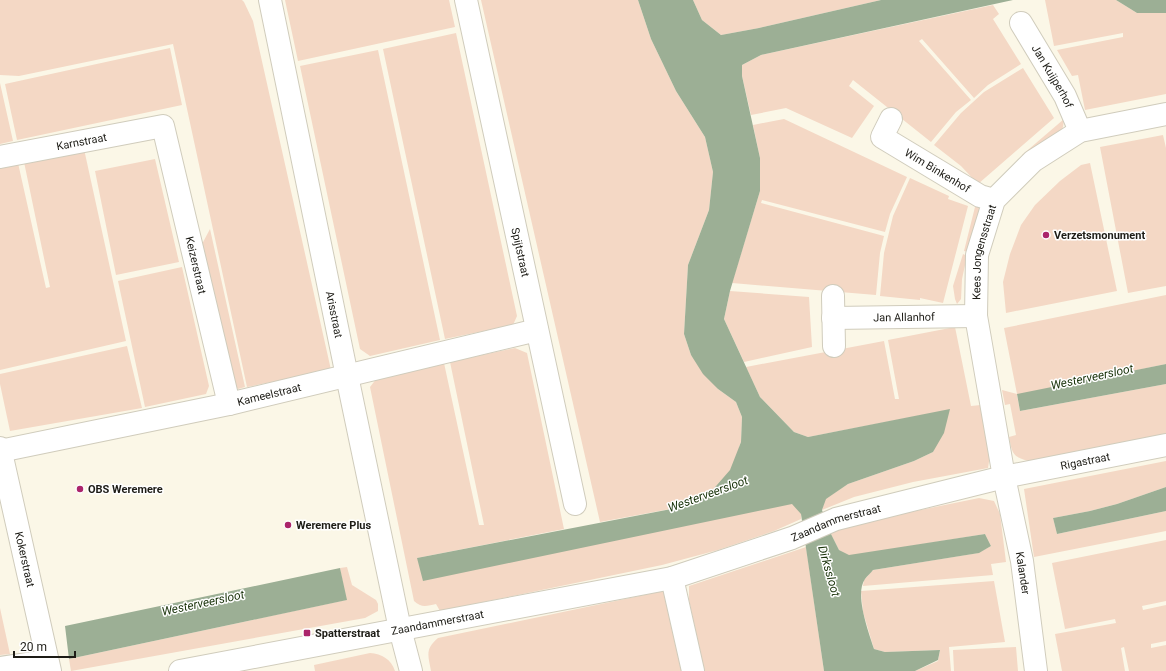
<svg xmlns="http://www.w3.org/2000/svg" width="1166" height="671" font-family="Roboto,sans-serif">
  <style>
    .green { fill: #f4d8c5 }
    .water { fill: #9caf95 }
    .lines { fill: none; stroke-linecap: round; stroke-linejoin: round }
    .minor-casing { stroke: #d0ccbc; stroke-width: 24 }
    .minor { stroke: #fff; stroke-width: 22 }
    .poi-dot { fill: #ab246b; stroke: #fff; stroke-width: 1.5 }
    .labels { text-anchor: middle; stroke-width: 3; stroke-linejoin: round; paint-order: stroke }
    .street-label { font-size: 11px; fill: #1d1c16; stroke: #fff }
    .poi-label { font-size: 11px; font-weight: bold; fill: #1d1c16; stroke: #fff; text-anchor: start }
    .water-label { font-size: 12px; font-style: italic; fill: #183209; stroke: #fff }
  </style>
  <rect width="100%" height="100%" fill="#fbf7e7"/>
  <path class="green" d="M0,0H242L244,2L253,21L331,370L247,387L173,44L19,76L0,75Z
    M285,0H449L455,27L298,61Z
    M481,0H638L651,39L676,91L705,137L713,172L709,210L688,265L684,334L691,355L718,389L736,402L742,417L741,442L739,447L741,452L715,496L705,497L692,505L600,522Z
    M693,0H881L759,28L721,35L702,20Z
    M1045,0H1116L1137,13H1166V94L1085,110L1078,75L1072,76L1057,50L1123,37V33L1054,46Z
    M993,5L999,14L993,19L1021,64L988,85L974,98L922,39L919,41L971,100L956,112L931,142L853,80L849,86L874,106L852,138L786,108L751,115L742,76V65L761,55Z
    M456,33L517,316L513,325L445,339L383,49Z
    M170,48L182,105L17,140L5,84Z
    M378,50L440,340L370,356L360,349L300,66Z
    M1023,68L1054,118L978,184L961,166L934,145L961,113L984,92Z
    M0,83L13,141L0,144Z
    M784,119L907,177L890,214L885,232L762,200L761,203L884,236L880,253L876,295L732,283L760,191V158L753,125Z
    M1064,119L1063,127L1060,133L1026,159L1022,155Z
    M1163,135L1166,148V286L1128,293L1100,147Z
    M84,149L126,341L0,370V166L18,163L46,288L50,287L24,162Z
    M155,159L179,262L116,275L95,171Z
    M1090,163L1117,291L1006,313L1003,282L1010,254L1021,225L1035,205L1060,181L1081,165Z
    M910,178L949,196L948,199L968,206L943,303L920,298V300L880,296L884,253L893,216Z
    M976,203L980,210L968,252L964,251Z
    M210,229L245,387L238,389L230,381L201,246Z
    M963,254L967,256L962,279L961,299L957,304L955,299L953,286Z
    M182,267L209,386L206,394L145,407L118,281Z
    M730,291L809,297L812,347L744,362L724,319Z
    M1166,295V364L1017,395L1020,411L1166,384V435L1028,461C1012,457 1012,452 1009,437L1016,435L1010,404L1005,405L1002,390L1017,394L1004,328Z
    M955,327L971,406L981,405L990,455L988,468L913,482L854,497L822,510L825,499L848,484L914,461L933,452L949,410L808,437L794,432L760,397L746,367L884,341L895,399H899L888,340Z
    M127,346L142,408L10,431L0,384V374Z
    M515,348L527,353L564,529L417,558L792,503L801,513V519L774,531L718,550L662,565L440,611L436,604C427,606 421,608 414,601L370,387L377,378L444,363L479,525H484L450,362Z
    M1166,461V487L1117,504L1090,511L1053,518L1057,534L1166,511V531L1034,557L1024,489Z
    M979,498L994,501L1000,514L1006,562L991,564L993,575L863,586L864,580L873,570L978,553L991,546L985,534L849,556L839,550L830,532L841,528L891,516Z
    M1166,540V601L1142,606L1143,610L1166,605V641L1151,644V648L1166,645V671H1129L1124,647L1121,648L1125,671H1062L1055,634L1116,623L1115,619L1065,629L1052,563Z
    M806,547L824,671H704L689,600V586Z
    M347,567L352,585L376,600L378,604V611L365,618L71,671L69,659L346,600L340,568Z
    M994,581L1005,642L949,647L951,671H915L938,661L940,650L885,652L874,649L863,612L861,591Z
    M663,591L667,595L685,671H431C428,655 425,649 438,638Z
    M0,608L10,654L0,655Z
    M1016,647L1018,671H954L953,650Z
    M370,653C382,654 391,659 395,671H315L314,665Z"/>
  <path class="water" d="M638,0H693L702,20L721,35L759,28L881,0H1013L761,55L742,65V76L760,158V191L730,291L724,319L760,397L794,432L808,437L950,409L944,433L933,452L914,461L848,484L826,499L822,510L830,532L839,550L849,555L985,534L991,546L979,553L873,570C871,573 867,576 865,579C854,594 869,633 874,649L885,652L940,650L938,660L915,671H824L801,514L792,504L423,581L417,558L692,505L710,493L730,470L741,442L742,417L736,402L718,389L703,374L691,355L684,334L688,265L709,210L713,172L705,137L676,91L651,39Z
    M1116,0H1166V13H1137Z
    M1166,364V384L1020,411L1017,394Z
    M1166,487V511L1057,534L1053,518L1090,511L1117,504Z
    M340,568L347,600L69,659L65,626Z"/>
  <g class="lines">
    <g class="minor-casing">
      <g id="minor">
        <path id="s1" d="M270,0L347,376L400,629L411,671"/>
        <path id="s2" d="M466,0L575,504"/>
        <path id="s3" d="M1021,23L1065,96L1080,131"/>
        <path id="s4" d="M891,119L882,137L980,196L994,200"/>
        <path id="s5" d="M0,157L163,126L229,404"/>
        <path d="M833,296L834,346"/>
        <path id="s6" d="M833,318L976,316"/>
        <path id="s7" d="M0,448L50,671"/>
        <path id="s8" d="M0,451L229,404L537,330"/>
        <path d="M672,578L693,671"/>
        <path d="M0,668L47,661"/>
        <path id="s9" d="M180,671L672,578L792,538L836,519L1004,477L1166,445"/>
        <path id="s10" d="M1036,671L1022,561L1004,477L976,316L977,255L994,200L1033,161L1080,131L1166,114"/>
      </g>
    </g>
    <use href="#minor" class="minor"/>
  </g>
  <g class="poi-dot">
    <circle cx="1046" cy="235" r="4"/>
    <circle cx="80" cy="489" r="4"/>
    <circle cx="288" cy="525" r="4"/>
    <rect x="303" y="629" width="8" height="8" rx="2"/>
  </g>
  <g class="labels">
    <g class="street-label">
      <text dy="4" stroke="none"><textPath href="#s3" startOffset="62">Jan Kuijperhof</textPath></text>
      <text dy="4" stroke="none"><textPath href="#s5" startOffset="83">Karnstraat</textPath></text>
      <text dy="4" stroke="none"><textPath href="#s4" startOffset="85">Wim Binkenhof</textPath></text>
      <text dy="4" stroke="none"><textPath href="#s2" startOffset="258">Spijtstraat</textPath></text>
      <text dy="4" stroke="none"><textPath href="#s10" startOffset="425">Kees Jongensstraat</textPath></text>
      <text dy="4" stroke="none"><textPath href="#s5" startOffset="309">Keizerstraat</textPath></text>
      <text dy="4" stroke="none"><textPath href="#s1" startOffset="321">Arisstraat</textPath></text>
      <text dy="4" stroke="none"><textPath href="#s6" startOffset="71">Jan Allanhof</textPath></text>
      <text dy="4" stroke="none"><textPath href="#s8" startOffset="275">Kameelstraat</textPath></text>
      <text dy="4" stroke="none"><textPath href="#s9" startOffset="931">Rigastraat</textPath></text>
      <text dy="4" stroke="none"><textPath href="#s9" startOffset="674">Zaandammerstraat</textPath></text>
      <text dy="4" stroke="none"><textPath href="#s7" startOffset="114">Kokerstraat</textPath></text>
      <text transform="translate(1023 573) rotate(81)" y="4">Kalander</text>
      <text dy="4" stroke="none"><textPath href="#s9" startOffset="262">Zaandammerstraat</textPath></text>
    </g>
    <g class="poi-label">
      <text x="1054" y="239">Verzetsmonument</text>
      <text x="88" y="493">OBS Weremere</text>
      <text x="296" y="529">Weremere Plus</text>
      <text x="315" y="637">Spatterstraat</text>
    </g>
    <g class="water-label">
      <text transform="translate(1092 377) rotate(-12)" y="4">Westerveersloot</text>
      <text transform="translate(708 494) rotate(-20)" y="4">Westerveersloot</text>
      <text transform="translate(829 571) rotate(74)" y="4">Dirkssloot</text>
      <text transform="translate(203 603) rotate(-12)" y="4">Westerveersloot</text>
    </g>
  </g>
  <path d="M14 651v6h61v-6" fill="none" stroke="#1d1c16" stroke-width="2"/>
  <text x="20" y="651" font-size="12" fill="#1d1c16" stroke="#ffffff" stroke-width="3" paint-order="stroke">20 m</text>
</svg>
